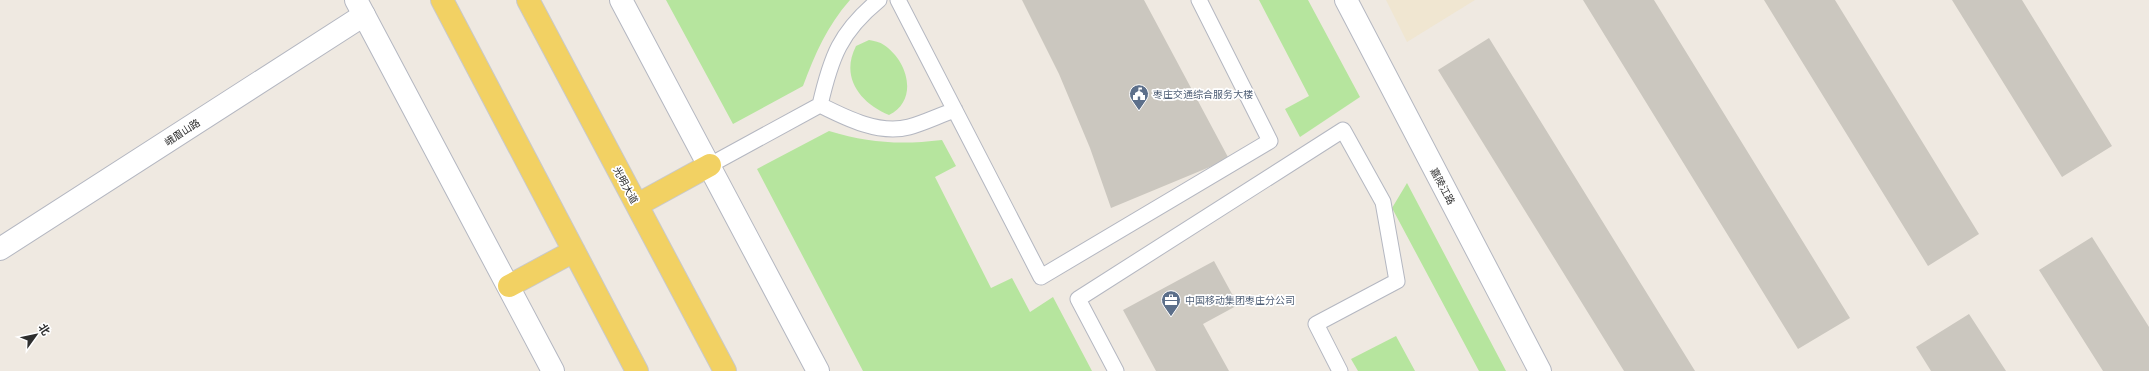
<svg xmlns="http://www.w3.org/2000/svg" width="2149" height="371" font-family="'Fira Sans Condensed','Noto Sans SC',sans-serif">
  <style>
    .education { fill: #f0e6d1 }
    .green { fill: #b6e59e }
    .building { fill: #cbc7bf }
    .lines { fill: none; stroke-linecap: round; stroke-linejoin: round }
    .lane-casing { stroke: #b4b7c1; stroke-width: 17 }
    .street-casing { stroke: #b4b7c1; stroke-width: 24 }
    .secondary-casing { stroke: #b4b7c1; stroke-width: 24 }
    .primary-casing { stroke: #c9c9c9; stroke-width: 24 }
    .lane { stroke: #fff; stroke-width: 15 }
    .street { stroke: #fff; stroke-width: 22 }
    .secondary { stroke: #fff; stroke-width: 22 }
    .primary { stroke: #f2d163; stroke-width: 22 }
    .labels { text-anchor: middle; stroke-width: 3.5; stroke-linejoin: round; paint-order: stroke }
    .service-label { font-size: 10px; fill: #4e5e75; stroke: #fff; text-anchor: start }
    .street-label { font-size: 10px; fill: #2e2e2e; stroke: #fff }
  </style>
  <rect width="100%" height="100%" fill="#efe9e1"/>
  <path class="education" d="M1386,0H1475L1407,42Z"/>
  <path class="green" d="M666,0H850C827,26 815,54 803,86L733,124Z
    M1259,0H1308L1360,97L1300,137L1285,109L1309,96Z
    M869,40C874,41 880,42 884,45C908,61 919,100 889,115C860,103 840,77 856,46Z
    M829,131C869,143 900,145 942,140L956,166L935,177L991,288L1012,278L1030,312L1053,297L1092,371H863L757,169Z
    M1407,183L1506,371H1479L1392,208Z
    M1396,336L1415,371H1358L1351,359Z"/>
  <path class="building" d="M1022,0H1144L1229,159L1111,208L1090,148L1059,74Z
    M1583,0H1654L1850,318L1798,349Z
    M1764,0H1835L1979,234L1928,266Z
    M1952,0H2022L2112,146L2062,177Z
    M1489,38L1695,371H1624L1438,70Z
    M2092,237L2149,327V371H2103L2039,270Z
    M1214,261L1238,305L1203,324L1229,371H1156L1123,310Z
    M1969,314L2006,371H1931L1916,347Z"/>
  <g class="lines">
    <g class="lane-casing">
      <path id="lane" d="M898,0L1041,277L1270,141L1199,0
        M820,105C846,118 879,135 909,127C924,123 940,115 955,110
        M710,165L820,105C831,57 840,32 879,0
        M1116,371L1078,299L1343,130L1383,202L1397,281L1316,324L1340,371"/>
    </g>
    <g class="street-casing">
      <path id="street" d="M356,0L553,371
        M621,0L818,371"/>
    </g>
    <g class="secondary-casing">
      <path id="secondary" d="M1346,0L1540,371
        M0,249L364,15"/>
    </g>
    <g class="primary-casing">
      <path id="primary" d="M442,0L637,371
        M528,0L725,371
        M637,205L710,165
        M509,286L574,251"/>
    </g>
    <use href="#lane" class="lane"/>
    <use href="#street" class="street"/>
    <use href="#secondary" class="secondary"/>
    <use href="#primary" class="primary"/>
  </g>
  <defs>
    <g id="civic-pin" transform="scale(1)"><path d="M0 17L-7.5 6A9.5 9.5 0 1 1 7.5 6Z" fill="#5c6f8a" stroke="#fff"/><path d="M-.6-6.5H3V-4.5H.6V-3L4-1V1h2V6H-6V1h2V-1L-.6-3ZM-1.2 2.5V6h2.4V2.5Z" fill="#fff"/></g>
    <g id="office-pin" transform="scale(1)"><path d="M0 17L-7.5 6A9.5 9.5 0 1 1 7.5 6Z" fill="#5c6f8a" stroke="#fff"/><path d="M-6-3h4V-5.5h4V-3h4V5H-6ZM-1-4.5V-3h2v-1.5ZM-6 0V1H6V0Z" fill="#fff"/></g>
  </defs>
  <g fill-rule="evenodd">
    <use href="#civic-pin" x="1139" y="94"/>
    <use href="#office-pin" x="1171" y="300"/>
  </g>
  <g class="labels">
    <g class="service-label">
      <text x="1153" y="98">枣庄交通综合服务大楼</text>
      <text x="1185" y="304">中国移动集团枣庄分公司</text>
    </g>
    <g class="street-label">
      <text transform="translate(182 132) rotate(-33)" y="4">峨眉山路</text>
      <text transform="translate(626 185) rotate(62)" y="4">光明大道</text>
      <text transform="translate(1443 186) rotate(62)" y="4">嘉陵江路</text>
    </g>
  </g>
  <g transform="translate(36 335) rotate(57)" stroke="#ffffff" stroke-width="3" paint-order="stroke">
  <path d="M0-3L7 15L0 10L-7 15Z" fill="#2e2e2e"/>
  <text y="-6" font-size="11" font-weight="bold" text-anchor="middle" fill="#2e2e2e">北</text>
  </g>
</svg>
